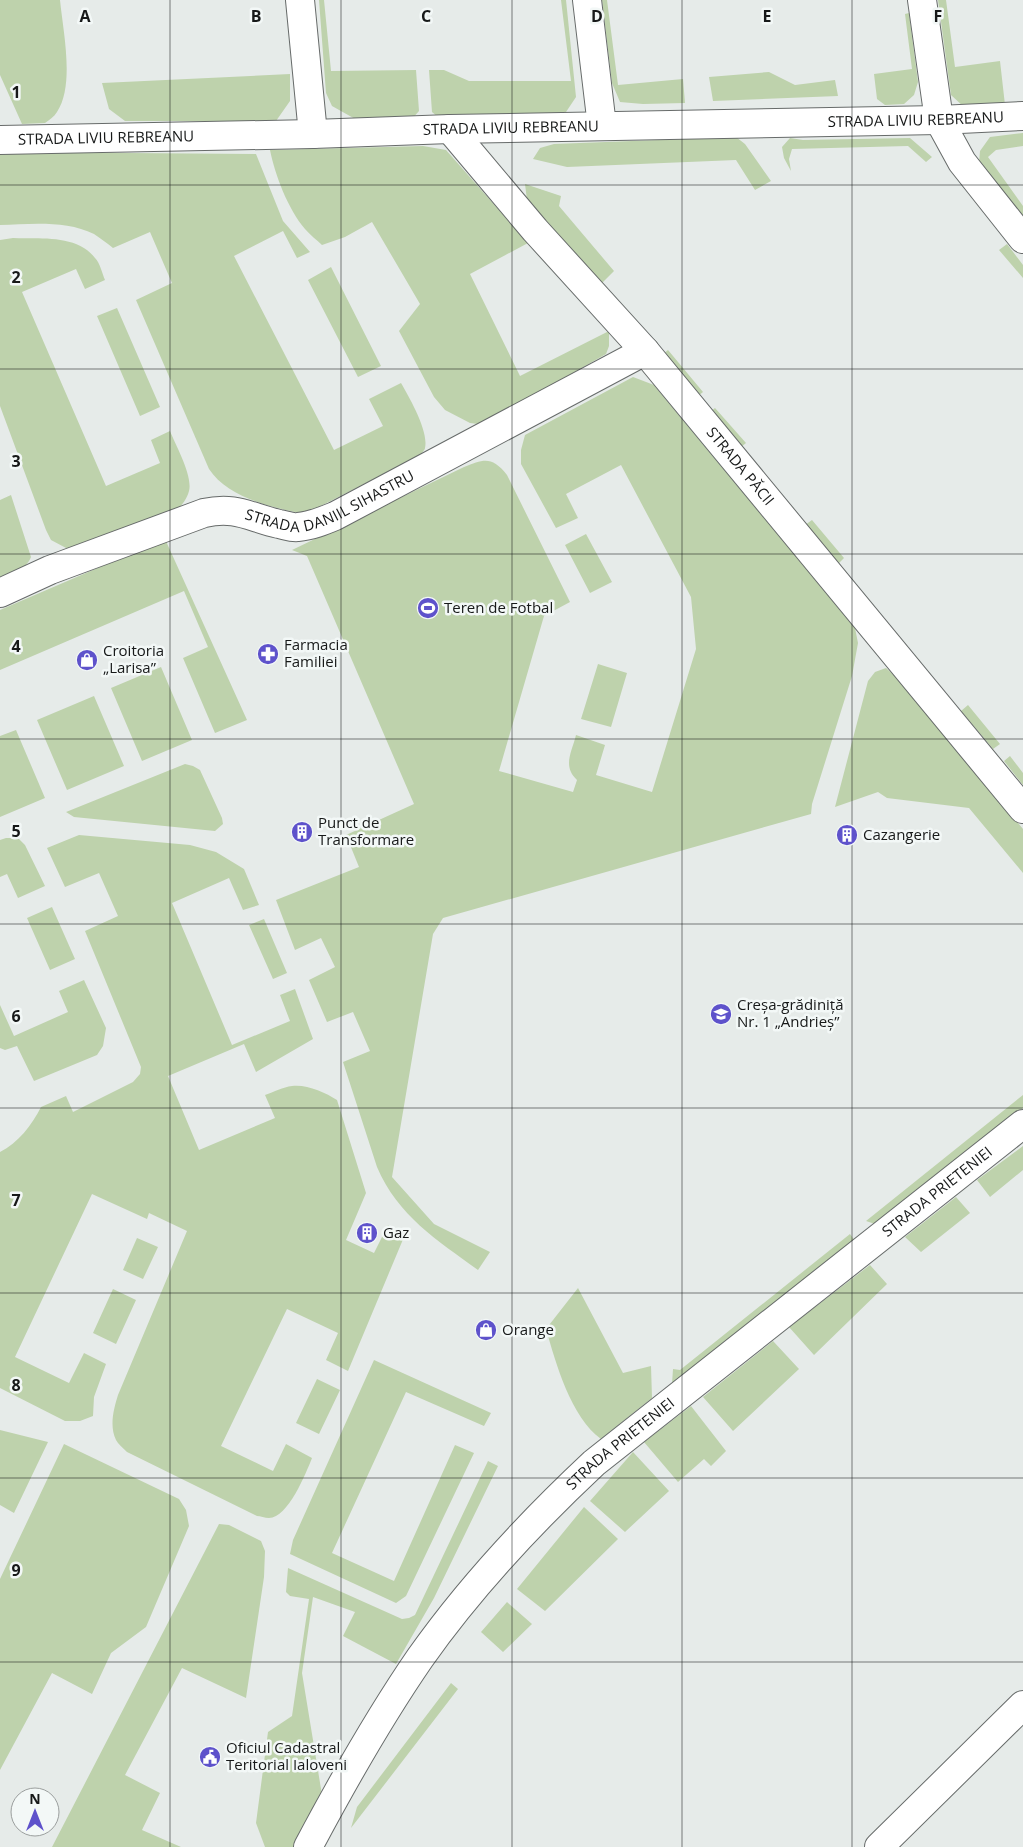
<svg xmlns="http://www.w3.org/2000/svg" width="1023" height="1847" font-family="'Open Sans',sans-serif">
  <style>
    .green { fill: #bed2ac }
    .lines { fill: none; stroke-linecap: round; stroke-linejoin: round }
    .minor-casing { stroke: #676b6a; stroke-width: 30 }
    .minor { stroke: #fff; stroke-width: 28 }
    .grid { fill: none; stroke: #171919; stroke-width: 1; stroke-opacity: 0.55 }
    .labels { text-anchor: middle; stroke-width: 5; stroke-linejoin: round; paint-order: stroke }
    .street-label { font-size: 15px; fill: #171919; stroke: #f3f8f7 }
    .poi-label { font-size: 15px; fill: #171919; stroke: #f3f8f7; text-anchor: start }
    .grid-label { font-size: 16px; text-anchor: middle; font-weight: bold; fill: #171919; stroke: #f3f8f7; stroke-width: 5; stroke-linejoin: round; paint-order: stroke }
  </style>
  <rect width="100%" height="100%" fill="#e6ebe9"/>
  <path class="green" d="M0,0H60C63,31 75,85 57,112C54,117 49,120 45,123L22,124L0,75Z
    M319,0H324L331,71L416,70L419,111L411,120H357L332,106L326,93Z
    M561,0H566L576,97L562,118H439L432,112L429,70H444L469,81H571Z
    M602,0H607L618,85L683,79L685,103L643,104L620,102L612,83Z
    M938,0H946L955,67L1000,61L1005,105L964,107L951,95Z
    M909,13L918,82L914,95L904,104L885,105L877,99L874,74L912,69L905,14Z
    M769,72L795,85L835,80L838,96L713,101L709,77Z
    M290,74V101L276,121H125L109,109L102,83Z
    M1023,133V146L996,150L988,157L1023,206V223L979,163L980,151L990,137Z
    M736,137L745,144L771,181L755,190L736,160L567,167L533,159L540,148L554,144Z
    M790,138L803,140L910,138L932,157L926,162L908,146L792,149L789,159L791,171L784,158L782,147Z
    M423,146L446,150L528,243L470,274L520,376L609,331V346L606,354L493,419L478,424L470,423L445,410L434,397L399,331L420,304L372,222L345,237L322,245C317,240 310,235 305,229C288,209 275,175 270,150Z
    M0,152L256,154L283,221L310,252L297,258L283,231L234,256L334,450L383,426L369,399L401,383C409,397 429,431 425,448C425,450 422,452 421,455L305,514C273,508 228,498 209,469L136,300L172,283L150,232L113,248C107,243 100,238 94,234C66,220 30,224 0,225Z
    M525,184L561,196L559,206L614,271L602,283L527,200Z
    M13,238C39,239 77,234 95,258C100,263 102,273 105,280L85,289L76,269L22,292L106,486L160,463L151,440L170,431C176,446 193,476 189,491C187,499 182,505 176,511L68,549L51,540L46,530L0,406V240Z
    M1007,244L1023,265V278L999,250Z
    M331,267L381,366L358,377L308,280Z
    M117,308L160,407L140,416L97,316Z
    M668,350L703,392L698,396L663,354Z
    M633,377L654,385L855,628L858,643L852,676L812,804L811,814L443,918L433,934L392,1177L434,1224L490,1252L478,1270C437,1240 398,1216 377,1167L343,1062L370,1051L353,1012L327,1022L309,980L335,967L321,938L295,950L276,900L359,867L346,835L414,804L307,556L292,550L464,467C484,459 492,456 507,475L570,602L544,616L499,771L573,792L577,780C562,766 572,752 576,735L605,745L596,775L652,792L696,649L691,597L621,465L566,494L578,518L556,528L521,464V450L525,435Z
    M715,408L746,443L741,447L710,412Z
    M11,495L31,557C26,570 12,573 0,579V500Z
    M812,520L844,558L838,564L805,525Z
    M586,534L612,582L590,593L565,545Z
    M165,539L247,720L215,733L183,658L208,647L184,591L0,670V610Z
    M598,664L627,673L611,727L581,719Z
    M161,667L192,740L142,761L111,688Z
    M886,668L896,677L1023,829V873L969,808L887,798L878,792L835,807L868,681L875,672Z
    M94,696L124,766L67,790L37,720Z
    M968,705L1000,744L993,749L961,711Z
    M16,730L45,798L0,817V736Z
    M1010,756L1023,773V785L1004,761Z
    M185,764L193,766L200,770L222,818L223,824L215,831L74,817L66,812Z
    M79,835L190,845L216,852L244,869L259,905L243,910L229,878L172,903L232,1045L290,1021L280,995L295,989L313,1039L256,1072L244,1044L168,1076L199,1150L275,1118L265,1095C274,1092 283,1087 292,1086C306,1084 325,1092 337,1100L366,1193L346,1240L374,1253L388,1225L404,1237L348,1371L326,1360L338,1333L287,1309L221,1446L273,1471L286,1444L312,1458C306,1473 288,1518 269,1518C265,1518 260,1516 257,1516L127,1452C123,1448 118,1444 116,1440C109,1426 114,1408 118,1395L187,1231L149,1213L147,1219L92,1194L15,1357L69,1383L84,1353L106,1364L94,1397L93,1416L80,1421H65L0,1388V1152C18,1143 32,1125 41,1107L66,1096L73,1112L133,1082L140,1074L141,1067L85,931L118,916L99,873L65,887L47,848Z
    M6,838H18L25,845L45,886L18,898L7,874L0,877V840Z
    M52,907L75,959L50,970L27,918Z
    M264,919L287,973L273,979L249,925Z
    M84,980L106,1028L103,1046L97,1055L34,1081L17,1046L5,1050L0,1048V1005L14,1036L68,1012L59,991Z
    M1023,1095V1108L875,1224L866,1221Z
    M1023,1146V1170L990,1197L977,1180Z
    M956,1197L970,1213L921,1252L905,1237Z
    M850,1234L855,1241L672,1384L673,1369L680,1370Z
    M137,1238L158,1247L143,1279L123,1270Z
    M870,1265L887,1284L814,1355L789,1327Z
    M578,1288L623,1373L651,1366L652,1398L601,1439C571,1417 556,1364 546,1329Z
    M113,1289L136,1300L116,1344L93,1333Z
    M773,1341L799,1369L733,1431L703,1397Z
    M374,1360L491,1413L484,1426L406,1392L332,1553L394,1581L455,1445L474,1453L406,1596L396,1603L290,1554L293,1540Z
    M317,1379L340,1390L319,1434L296,1423Z
    M691,1406L726,1451L711,1466L704,1459L678,1482L644,1442Z
    M0,1430L48,1442L14,1513L0,1505Z
    M64,1444L179,1499L186,1510L189,1526L146,1627L111,1653L92,1694L52,1673L0,1770V1579Z
    M633,1452L669,1491L625,1532L590,1501Z
    M488,1461L498,1466L434,1598L396,1664L343,1636L355,1612L313,1597L302,1673L322,1795L295,1847H265L256,1823L268,1732L292,1716L309,1599L290,1596L286,1592L288,1568L402,1619L409,1618L415,1615Z
    M584,1507L618,1539L545,1611L517,1589Z
    M219,1524L229,1525L261,1541L265,1551L264,1577L246,1698L182,1668L125,1775L160,1793L142,1830L181,1847H52Z
    M507,1602L532,1624L503,1652L481,1632Z
    M451,1683L458,1689L351,1828L357,1807Z"/>
  <g class="lines">
    <g class="minor-casing">
      <g id="minor">
        <path d="M300,0L313,134"/>
        <path d="M587,0L602,126"/>
        <path d="M922,0L939,120L962,162L1023,239"/>
        <path id="s1" d="M450,129L535,230L645,351L1023,809"/>
        <path id="s2" d="M0,140L313,134L450,129L939,120L1023,116"/>
        <path id="s3" d="M0,593L50,570L204,513C236,506 249,517 279,524C285,525 292,528 298,527C311,526 323,521 335,516L645,351"/>
        <path id="s4" d="M308,1847C342,1783 378,1719 420,1658C470,1587 531,1522 594,1463L1023,1124"/>
        <path d="M879,1847L1023,1705"/>
      </g>
    </g>
    <use href="#minor" class="minor"/>
  </g>
  <path class="grid" d="M170,0V1847M341,0V1847M512,0V1847M682,0V1847M852,0V1847M0,185H1023M0,369H1023M0,554H1023M0,739H1023M0,924H1023M0,1108H1023M0,1293H1023M0,1478H1023M0,1662H1023"/>
  <defs>
    <g id="stadium-disc" transform="scale(1.125)"><circle r="9.5" fill="#5e52cb" stroke="#f3f8f7"/><path d="M0-5a6.5 5 0 1 0 0 10a6.5 5 0 1 0 0-10ZM-3.5-1.8h7v3.6h-7Z" fill="#fff"/></g>
    <g id="pharmacy-disc" transform="scale(1.125)"><circle r="9.5" fill="#5e52cb" stroke="#f3f8f7"/><path d="M-2-6h4v4h4v4h-4v4h-4v-4h-4v-4h4Z" fill="#fff"/></g>
    <g id="shop-disc" transform="scale(1.125)"><circle r="9.5" fill="#5e52cb" stroke="#f3f8f7"/><path d="M-5-2.5h2.3a2.7 3.5 0 0 1 5.4 0H5L5.5 6h-11ZM-1.5-2.5h3a1.5 2.3 0 0 0-3 0Z" fill="#fff"/></g>
    <g id="building-disc" transform="scale(1.125)"><circle r="9.5" fill="#5e52cb" stroke="#f3f8f7"/><path d="M-4-6H4V6H1V3H-1V6H-4ZM-2.5-4.3h1.7v1.8h-1.7ZM.8-4.3h1.7v1.8H.8ZM-2.5-1h1.7V.8h-1.7ZM.8-1h1.7V.8H.8Z" fill="#fff"/></g>
    <g id="school-disc" transform="scale(1.125)"><circle r="9.5" fill="#5e52cb" stroke="#f3f8f7"/><path d="M0-5L7-2L0 1L-7-2ZM-4 1L0 2.5L4 1V4Q0 6-4 4Z" fill="#fff"/></g>
    <g id="civic-disc" transform="scale(1.125)"><circle r="9.5" fill="#5e52cb" stroke="#f3f8f7"/><path d="M-.6-6.5H3V-4.5H.6V-3L4-1V1h2V6H-6V1h2V-1L-.6-3ZM-1.2 2.5V6h2.4V2.5Z" fill="#fff"/></g>
  </defs>
  <g fill-rule="evenodd">
    <use href="#stadium-disc" x="428" y="608"/>
    <use href="#pharmacy-disc" x="268" y="654"/>
    <use href="#shop-disc" x="87" y="660"/>
    <use href="#building-disc" x="302" y="832"/>
    <use href="#building-disc" x="847" y="835"/>
    <use href="#school-disc" x="721" y="1014"/>
    <use href="#building-disc" x="367" y="1233"/>
    <use href="#shop-disc" x="486" y="1330"/>
    <use href="#civic-disc" x="210" y="1757"/>
  </g>
  <g class="labels">
    <g class="street-label">
      <text dy="5" stroke="none"><textPath href="#s2" startOffset="916">STRADA LIVIU REBREANU</textPath></text>
      <text dy="5" stroke="none"><textPath href="#s2" startOffset="511">STRADA LIVIU REBREANU</textPath></text>
      <text dy="5" stroke="none"><textPath href="#s2" startOffset="106">STRADA LIVIU REBREANU</textPath></text>
      <text dy="5" stroke="none"><textPath href="#s1" startOffset="445">STRADA PĂCII</textPath></text>
      <text dy="5" stroke="none"><textPath href="#s3" startOffset="352">STRADA DANIIL SIHASTRU</textPath></text>
      <text dy="5" stroke="none"><textPath href="#s4" startOffset="919">STRADA PRIETENIEI</textPath></text>
      <text dy="5" stroke="none"><textPath href="#s4" startOffset="514">STRADA PRIETENIEI</textPath></text>
    </g>
    <g class="poi-label">
      <text x="444" y="613">Teren de Fotbal</text>
      <text x="284" y="650">Farmacia<tspan x="284" dy="17">Familiei</tspan></text>
      <text x="103" y="656">Croitoria<tspan x="103" dy="17">„Larisa”</tspan></text>
      <text x="318" y="828">Punct de<tspan x="318" dy="17">Transformare</tspan></text>
      <text x="863" y="840">Cazangerie</text>
      <text x="737" y="1010">Creșa-grădiniță<tspan x="737" dy="17">Nr. 1 „Andrieș”</tspan></text>
      <text x="383" y="1238">Gaz</text>
      <text x="502" y="1335">Orange</text>
      <text x="226" y="1753">Oficiul Cadastral<tspan x="226" dy="17">Teritorial Ialoveni</tspan></text>
    </g>
  </g>
  <g class="grid-label">
    <text x="85" y="22">A</text>
    <text x="256" y="22">B</text>
    <text x="426" y="22">C</text>
    <text x="597" y="22">D</text>
    <text x="767" y="22">E</text>
    <text x="938" y="22">F</text>
    <text x="16" y="98">1</text>
    <text x="16" y="283">2</text>
    <text x="16" y="467">3</text>
    <text x="16" y="652">4</text>
    <text x="16" y="837">5</text>
    <text x="16" y="1022">6</text>
    <text x="16" y="1206">7</text>
    <text x="16" y="1391">8</text>
    <text x="16" y="1576">9</text>
  </g>
  <g transform="translate(35 1812)"><circle r="24" fill="#f3f8f7" stroke="#9b9f9e"/>
  <path d="M0-4L9 19L0 12L-9 19Z" fill="#5e52cb"/>
  <text y="-8" font-size="14" font-weight="bold" text-anchor="middle" fill="#171919">N</text>
  </g>
</svg>
